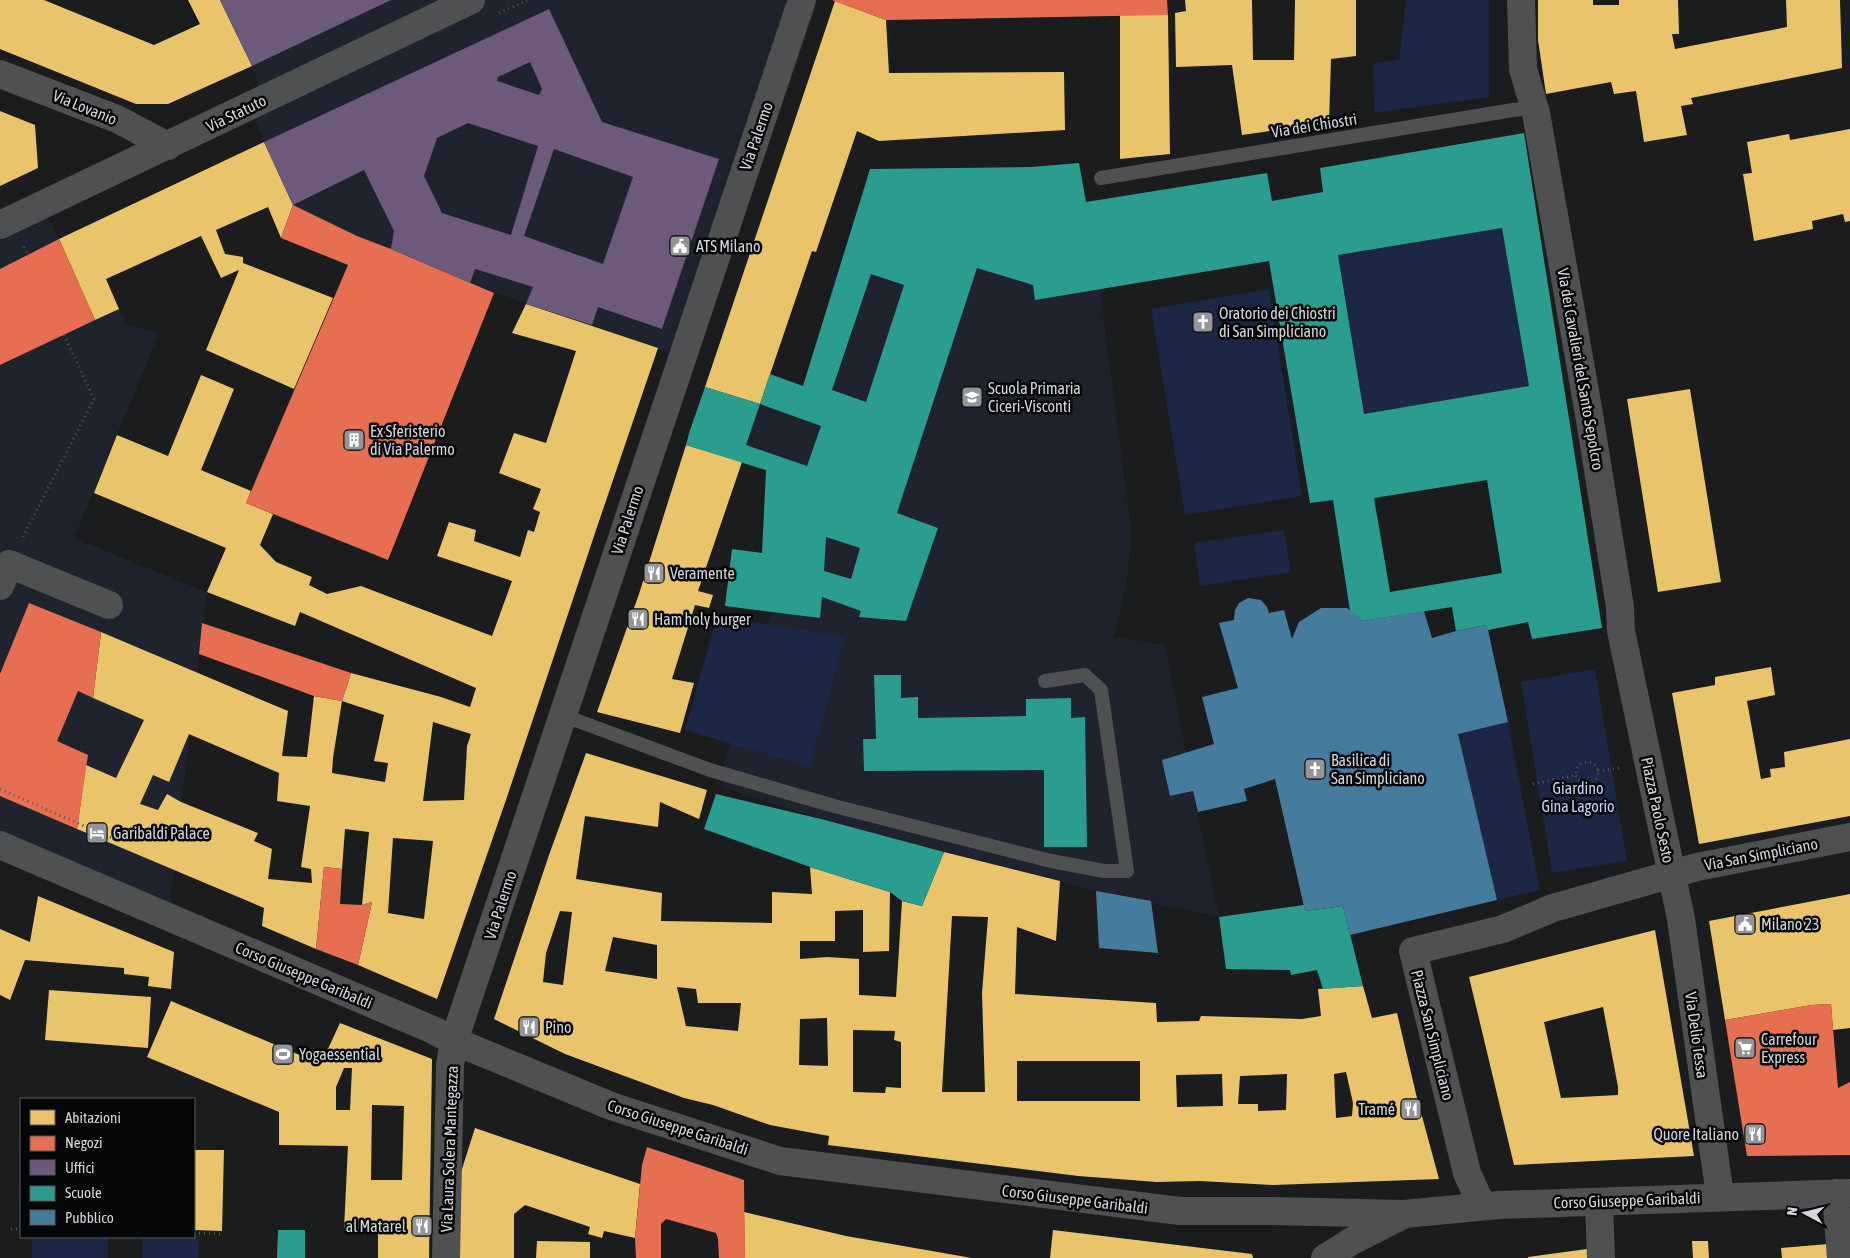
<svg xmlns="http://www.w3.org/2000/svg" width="1850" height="1258" font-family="'Asap Condensed',sans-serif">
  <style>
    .built { fill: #1e232d }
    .green { fill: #1c2645 }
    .homes { fill: #e9c46a; fill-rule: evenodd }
    .shops { fill: #e76f51 }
    .offices { fill: #6d597a; fill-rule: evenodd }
    .schools { fill: #2a9d8f; fill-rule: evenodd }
    .public { fill: #457b9d }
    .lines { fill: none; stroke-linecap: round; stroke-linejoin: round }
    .path { stroke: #555556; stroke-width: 3; stroke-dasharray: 1 4; stroke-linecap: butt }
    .lane { stroke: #4f5051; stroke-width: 14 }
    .street { stroke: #4f5051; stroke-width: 28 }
    .labels { text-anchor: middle; stroke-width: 5; stroke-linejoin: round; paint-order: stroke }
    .street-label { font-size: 16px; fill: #d4d6da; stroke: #050608 }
    .poi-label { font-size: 16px; fill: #d4d6da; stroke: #050608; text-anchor: start }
    .park-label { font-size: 16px; fill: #c5d4fa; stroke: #050608 }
  </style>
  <rect width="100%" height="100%" fill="#1a1c1e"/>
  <path class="built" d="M220,0H463L263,97L252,66Z
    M474,0H800L680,356L494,293L391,249L357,236L293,205L264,142L251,108Z
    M1079,163L1100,290L1132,536L1126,586L1114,637L1165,645L1186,752L1162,760L1170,796L1193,791L1219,917L1096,891L944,852L825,820L721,787V773L772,611L820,617L824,571L802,482L686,445L705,387L760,404L821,425L871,274L1031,240V167Z
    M42,207L59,239L95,320L119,309L127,324L159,334L74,538L207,592L168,915L0,844V228Z"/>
  <path class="green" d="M1406,0H1489V97L1374,113L1373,64L1399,59Z
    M1502,228L1529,386L1364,414L1338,255Z
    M1269,289L1302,496L1185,515L1151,309Z
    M1284,530L1291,572L1200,586L1194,543Z
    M717,616L845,637L810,767L685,730Z
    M1595,669L1627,861L1552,873L1521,682Z
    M1508,722L1540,890L1497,900L1458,734Z
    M199,1236L198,1258H142V1237Z
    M32,1237H108V1258H32Z"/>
  <path class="homes" d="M0,0H44L154,45L200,24L188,0H220L252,66L168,104H136L0,49Z
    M1185,0H1252L1253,60H1294L1295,0H1356V56L1331,59L1329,123L1242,135L1232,65L1176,67L1175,13L1186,11Z
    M1538,0H1593V5H1619V0H1678L1679,34H1672L1675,49L1787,27L1786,0H1840L1842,68L1691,98L1693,104L1681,106L1687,135L1644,142L1636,91L1614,94L1611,82L1546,94L1538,40Z
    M835,1L886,20L889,73L1064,72L1065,130L879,141L857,131L816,252L812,251L760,404L705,387Z
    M1120,15H1168L1170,154L1120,159Z
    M0,111L35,125L38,168L0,186Z
    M1850,129V221L1845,222L1843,214L1812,221L1813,229L1754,241L1743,174L1752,173L1747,142L1789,134L1790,140Z
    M264,142L293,205L281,238L268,207L216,230L225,254L243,257V263L333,298L294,389L206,350L239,270L221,278L201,236L106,279L119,309L95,320L59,239Z
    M526,304L658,348L596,530L507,797L437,999L358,965L372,902L362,905L369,832L345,829L342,869L324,867L316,949L262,926L264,908L77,829L86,765L116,778L144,720L93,698L101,632L288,711L282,756L307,757L314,696L342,701L333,758L332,773L385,782L388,763L374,761L384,715L342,701L351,673L441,697L470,707L476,688L300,612L295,626L207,592L226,548L94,493L117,435L168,456L201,375L234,389L201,470L251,491L246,503L273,514L260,545L276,562L312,577L309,585L327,594L361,586L492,636L512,581L437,556L449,522L476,530L474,541L520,557L528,530L534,532L540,512L533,509L541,489L499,473L514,433L546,443L576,351L512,333ZM433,722L471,734L467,746L464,800L423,801ZM189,734L279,773L277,801L310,806L301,867L311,869L312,883L268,879L272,849L254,841L258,833L181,802L167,794L158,810L140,804L153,775L169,782ZM393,838L433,841L424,919L388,913Z
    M1690,389L1721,582L1658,592L1627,399Z
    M686,445L742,462L698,591L713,595L709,608L695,605L672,679L694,683L680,733L597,712L639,594Z
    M1771,667L1775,695L1747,701L1761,779L1771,777L1770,769L1785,767L1784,752L1850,739V816L1699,844L1672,693L1715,685V677Z
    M586,753L707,790L699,819L660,802L658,827L585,816L576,879L662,893L661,921L772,923V892L812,894L810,867L890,892L889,951L863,952V910L835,911V941H800V959L827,957L859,959V995L896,997L902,901L922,906L944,852L1060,881L1056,941L1017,927L1015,994L1156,1003L1157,1022L1199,1021L1201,1016L1302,1019L1321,1016L1318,989L1363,986L1372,1018L1397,1013L1416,1094L1439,1179L1273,1185L1200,1181L1157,1182L1078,1176L828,1145L829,1136L770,1125L713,1105L684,1098L565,1054L494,1019L549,855ZM560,911L572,912L563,985L543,982L546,953ZM952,916L988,917L982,993L985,1092H942ZM613,937L657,945V979L605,971ZM677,987L696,989L698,1003H741L738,1031L686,1026ZM827,1018L828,1066L799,1065L800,1019ZM853,1030L895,1031L894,1040L901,1042V1088L886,1087L885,1093L853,1092ZM1017,1061H1140V1101H1017ZM1346,1072L1353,1103L1352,1116L1336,1118L1334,1074ZM1222,1074L1223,1106L1177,1107L1176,1075ZM1287,1074L1286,1110L1258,1111V1104H1238L1240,1076Z
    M1850,894V1028L1833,1030L1831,1004L1812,1005L1725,1020L1709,921Z
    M38,896L174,952L171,989L148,986L149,977L124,974V968L25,960L10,1000L0,995V929L30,942Z
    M1655,930L1694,1156L1514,1165L1469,977ZM1603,1007L1618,1087V1095L1561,1098L1544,1022Z
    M49,990L151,997L148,1048L45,1040Z
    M171,1001L321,1064L340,1023L432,1059L429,1258H378V1230L344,1229L348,1146L279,1145V1112L147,1057ZM344,1068H352L350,1110H336V1087ZM372,1105L404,1106L402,1180H371Z
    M475,1128L640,1184L635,1238L604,1231L602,1238L588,1234L590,1227L525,1205L514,1214V1258H457L461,1172Z
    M194,1150H224L222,1231L194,1230Z
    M744,1212L846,1236L972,1258H745Z
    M1053,1230L1252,1254L1253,1258H1050Z
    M537,1241L590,1242V1258H536Z
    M1692,1241H1708L1709,1258H1693Z
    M1828,1244L1829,1258H1782L1781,1248Z
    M1587,1249L1588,1258H1528V1257Z"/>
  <path class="shops" d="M832,0H1167L1168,15L886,20Z
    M293,205L357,236L391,249L494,293L388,560L246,503L348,265L281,238Z
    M59,239L95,320L0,365V269Z
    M29,603L101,632L93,698L78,691L57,741L88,755L77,829L0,796V674Z
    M202,623L351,673L342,701L314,696L199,654Z
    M324,867L342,869L340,904L362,905L372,902L358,965L316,949Z
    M1831,1004L1838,1088L1850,1082V1155L1747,1156L1725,1020L1812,1005Z
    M647,1147L744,1180L745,1258H719L718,1239L716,1233L666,1219L661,1224V1258H636L635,1238L642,1165Z"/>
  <path class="offices" d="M220,0H391L252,66Z
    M549,9L602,122L719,159L662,329L598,307L592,325L526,304L533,287L475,269L470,283L391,249L394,231L364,170L293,205L264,142ZM530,62L542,89L539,95L497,81L498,77ZM468,123L538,146L511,235L442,213L424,176L437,138ZM554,149L633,177L603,264L524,236Z"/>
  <path class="schools" d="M1524,133L1602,628L1532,639L1528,622L1488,630L1486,625L1456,631L1452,607L1363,621L1350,611L1333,500L1310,503L1269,261L1035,300L1033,285L977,268L897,513L938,528L906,621L859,617L861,611L822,597L820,618L725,606L732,549L762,553L766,470L686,445L689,433L705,387L760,404L770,374L803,386L870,169L1031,167L1079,163L1086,202L1267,173L1272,201L1323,192L1320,168ZM1502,228L1529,386L1364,414L1338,255ZM871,274L904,285L866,402L832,390ZM760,404L821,426L807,466L746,445ZM1487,480L1502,573L1390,592L1374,498ZM826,537L860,548L851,579L824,571Z
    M874,675H901V698L918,697V718L1026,716V699L1071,698V718L1085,717L1087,847H1044V770L864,771L863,739H876Z
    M716,794L825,820L944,852L922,906L902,901L890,892L810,867L704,829Z
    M1304,905L1305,911L1343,906L1363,986L1323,989L1317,970L1291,975L1290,970L1226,969L1219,917Z
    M278,1230H305V1258H277Z"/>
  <path class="public" d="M1248,598L1261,600L1267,607L1269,613L1284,610L1292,639L1299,622L1321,608H1347L1363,621L1424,611L1432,638L1456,631L1486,625L1488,630L1508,722L1458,734L1497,900L1350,935L1343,906L1305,911L1275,779L1244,789L1247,801L1198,812L1193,791L1170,796L1162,760L1214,744L1202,697L1238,688L1219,623L1234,620L1235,610L1239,603Z
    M1096,891L1151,901L1158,953L1099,948Z"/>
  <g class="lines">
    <path class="path" d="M499,13L528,0
      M24,247L29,256
      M23,537L94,399L64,335
      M1576 773a11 11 0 1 1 22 0a11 11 0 1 1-22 0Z
      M1598,771L1619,768
      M1533,784L1576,775
      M0,789L114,839L112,844
      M11,1229H21
      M194,1233L223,1234"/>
    <path class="lane" d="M1101,178L1513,110L1534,108
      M562,715L710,770L834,806L1051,861L1104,871H1127L1101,690L1085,675L1045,681"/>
    <path class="street" d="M1521,0L1523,69L1536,113L1590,420L1620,607L1621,631L1681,919L1720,1196
      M0,74L117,119L168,146
      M0,225L471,0
      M0,586L9,564L109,605
      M0,845L433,1030L454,1041L611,1106L780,1161L1180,1211H1274L1404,1214L1499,1205L1850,1193
      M1836,1193L1841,1258
      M1599,1202L1601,1258
      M1482,1206L1467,1173L1413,951L1503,929L1553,908L1697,867L1850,837
      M446,1258L450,1065L454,1041L802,0
      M1325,1258L1352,1241L1403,1215"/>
  </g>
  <defs>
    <g id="civic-square" transform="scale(1.125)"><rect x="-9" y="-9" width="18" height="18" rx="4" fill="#939598" stroke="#050608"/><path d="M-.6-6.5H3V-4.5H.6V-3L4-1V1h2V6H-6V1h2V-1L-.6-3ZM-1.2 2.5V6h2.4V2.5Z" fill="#fff"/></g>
    <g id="church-square" transform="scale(1.125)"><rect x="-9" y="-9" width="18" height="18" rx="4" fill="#939598" stroke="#050608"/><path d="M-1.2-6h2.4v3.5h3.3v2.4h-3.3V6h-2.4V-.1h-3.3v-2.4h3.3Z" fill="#fff"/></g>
    <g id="school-square" transform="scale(1.125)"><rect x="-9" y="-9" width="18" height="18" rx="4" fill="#939598" stroke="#050608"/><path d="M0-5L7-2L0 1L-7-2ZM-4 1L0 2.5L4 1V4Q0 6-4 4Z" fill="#fff"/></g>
    <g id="building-square" transform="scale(1.125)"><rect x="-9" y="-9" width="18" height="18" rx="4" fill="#939598" stroke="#050608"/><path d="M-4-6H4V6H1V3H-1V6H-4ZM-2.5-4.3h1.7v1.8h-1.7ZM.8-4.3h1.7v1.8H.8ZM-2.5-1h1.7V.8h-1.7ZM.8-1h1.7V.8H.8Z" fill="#fff"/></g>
    <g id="restaurant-square" transform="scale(1.125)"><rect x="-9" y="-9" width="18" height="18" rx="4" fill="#939598" stroke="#050608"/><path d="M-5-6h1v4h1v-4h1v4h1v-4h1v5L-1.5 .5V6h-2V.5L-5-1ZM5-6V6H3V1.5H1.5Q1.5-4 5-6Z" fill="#fff"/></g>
    <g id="hotel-square" transform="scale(1.125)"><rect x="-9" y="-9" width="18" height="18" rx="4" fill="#939598" stroke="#050608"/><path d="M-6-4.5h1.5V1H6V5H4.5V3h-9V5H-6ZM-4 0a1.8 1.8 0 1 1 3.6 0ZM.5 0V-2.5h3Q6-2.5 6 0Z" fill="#fff"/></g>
    <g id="supermarket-square" transform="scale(1.125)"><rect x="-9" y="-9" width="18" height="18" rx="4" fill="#939598" stroke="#050608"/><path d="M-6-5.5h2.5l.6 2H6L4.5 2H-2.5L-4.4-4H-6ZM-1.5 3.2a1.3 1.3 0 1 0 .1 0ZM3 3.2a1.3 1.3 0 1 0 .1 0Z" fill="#fff"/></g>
    <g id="stadium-square" transform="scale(1.125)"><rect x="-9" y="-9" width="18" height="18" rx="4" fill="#939598" stroke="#050608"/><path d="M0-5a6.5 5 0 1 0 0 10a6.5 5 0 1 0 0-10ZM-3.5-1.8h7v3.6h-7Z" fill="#fff"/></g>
  </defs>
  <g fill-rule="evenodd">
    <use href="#civic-square" x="680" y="246"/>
    <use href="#church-square" x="1203" y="322"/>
    <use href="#school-square" x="972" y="397"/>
    <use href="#building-square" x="354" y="440"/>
    <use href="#restaurant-square" x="654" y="573"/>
    <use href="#restaurant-square" x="638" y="619"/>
    <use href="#church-square" x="1315" y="769"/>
    <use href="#hotel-square" x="97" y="833"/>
    <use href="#civic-square" x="1745" y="924"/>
    <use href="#restaurant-square" x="529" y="1027"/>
    <use href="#supermarket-square" x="1745" y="1048"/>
    <use href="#stadium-square" x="283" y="1054"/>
    <use href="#restaurant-square" x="1411" y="1109"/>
    <use href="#restaurant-square" x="1755" y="1134"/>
    <use href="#restaurant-square" x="422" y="1226"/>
  </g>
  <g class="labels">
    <g class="street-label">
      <text transform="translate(85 107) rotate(22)" y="6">Via Lovanio</text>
      <text transform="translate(236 113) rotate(-26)" y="6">Via Statuto</text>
      <text transform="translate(1314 125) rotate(-9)" y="6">Via dei Chiostri</text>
      <text transform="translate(756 136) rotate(-71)" y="6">Via Palermo</text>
      <text transform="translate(1581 369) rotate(80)" y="6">Via dei Cavalieri del Santo Sepolcro</text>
      <text transform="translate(627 520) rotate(-72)" y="6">Via Palermo</text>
      <text transform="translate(1658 810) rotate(78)" y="6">Piazza Paolo Sesto</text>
      <text transform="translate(1761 854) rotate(-11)" y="6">Via San Simpliciano</text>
      <text transform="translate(500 905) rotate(-72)" y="6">Via Palermo</text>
      <text transform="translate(304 975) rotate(23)" y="6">Corso Giuseppe Garibaldi</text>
      <text transform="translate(1433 1035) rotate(76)" y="6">Piazza San Simpliciano</text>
      <text transform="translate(1697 1035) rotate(82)" y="6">Via Delio Tessa</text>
      <text transform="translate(678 1127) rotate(18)" y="6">Corso Giuseppe Garibaldi</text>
      <text transform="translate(449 1149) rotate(-88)" y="6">Via Laura Solera Mantegazza</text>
      <text transform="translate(1075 1199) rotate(7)" y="6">Corso Giuseppe Garibaldi</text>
      <text transform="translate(1627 1200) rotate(-2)" y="6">Corso Giuseppe Garibaldi</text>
    </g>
    <g class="poi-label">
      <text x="696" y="252">ATS Milano</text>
      <text x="1219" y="319">Oratorio dei Chiostri<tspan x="1219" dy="18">di San Simpliciano</tspan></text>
      <text x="988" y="394">Scuola Primaria<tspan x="988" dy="18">Ciceri-Visconti</tspan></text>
      <text x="370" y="437">Ex Sferisterio<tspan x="370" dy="18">di Via Palermo</tspan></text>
      <text x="670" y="579">Veramente</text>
      <text x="654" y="625">Ham holy burger</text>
      <text x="1331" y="766">Basilica di<tspan x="1331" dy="18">San Simpliciano</tspan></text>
      <text x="113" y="839">Garibaldi Palace</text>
      <text x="1761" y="930">Milano 23</text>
      <text x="545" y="1033">Pino</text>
      <text x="1761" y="1045">Carrefour<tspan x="1761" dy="18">Express</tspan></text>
      <text x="299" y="1060">Yogaessential</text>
      <text x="1395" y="1115" text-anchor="end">Tramé</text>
      <text x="1739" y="1140" text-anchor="end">Quore Italiano</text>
      <text x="406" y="1232" text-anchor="end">al Matarel</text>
    </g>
    <g class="park-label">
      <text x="1578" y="794">Giardino<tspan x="1578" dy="18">Gina Lagorio</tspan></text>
    </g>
  </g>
  <rect x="20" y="1098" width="175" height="140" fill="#050608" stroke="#58595c"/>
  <rect x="30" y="1110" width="25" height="15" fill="#e9c46a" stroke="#58595c"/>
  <text x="65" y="1123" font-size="15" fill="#d4d6da">Abitazioni</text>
  <rect x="30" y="1136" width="25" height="15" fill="#e76f51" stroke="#58595c"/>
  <text x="65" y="1148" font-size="15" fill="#d4d6da">Negozi</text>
  <rect x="30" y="1160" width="25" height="15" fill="#6d597a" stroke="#58595c"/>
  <text x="65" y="1173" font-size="15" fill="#d4d6da">Uffici</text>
  <rect x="30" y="1186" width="25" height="15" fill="#2a9d8f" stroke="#58595c"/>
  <text x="65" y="1198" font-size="15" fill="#d4d6da">Scuole</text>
  <rect x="30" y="1210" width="25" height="15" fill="#457b9d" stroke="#58595c"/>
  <text x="65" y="1223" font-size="15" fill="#d4d6da">Pubblico</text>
  <g transform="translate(1805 1213) rotate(277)" stroke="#050608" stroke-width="4" paint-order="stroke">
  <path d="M0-4L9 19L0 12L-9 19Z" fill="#d4d6da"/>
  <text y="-8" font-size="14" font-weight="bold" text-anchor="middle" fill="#d4d6da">N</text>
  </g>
</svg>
